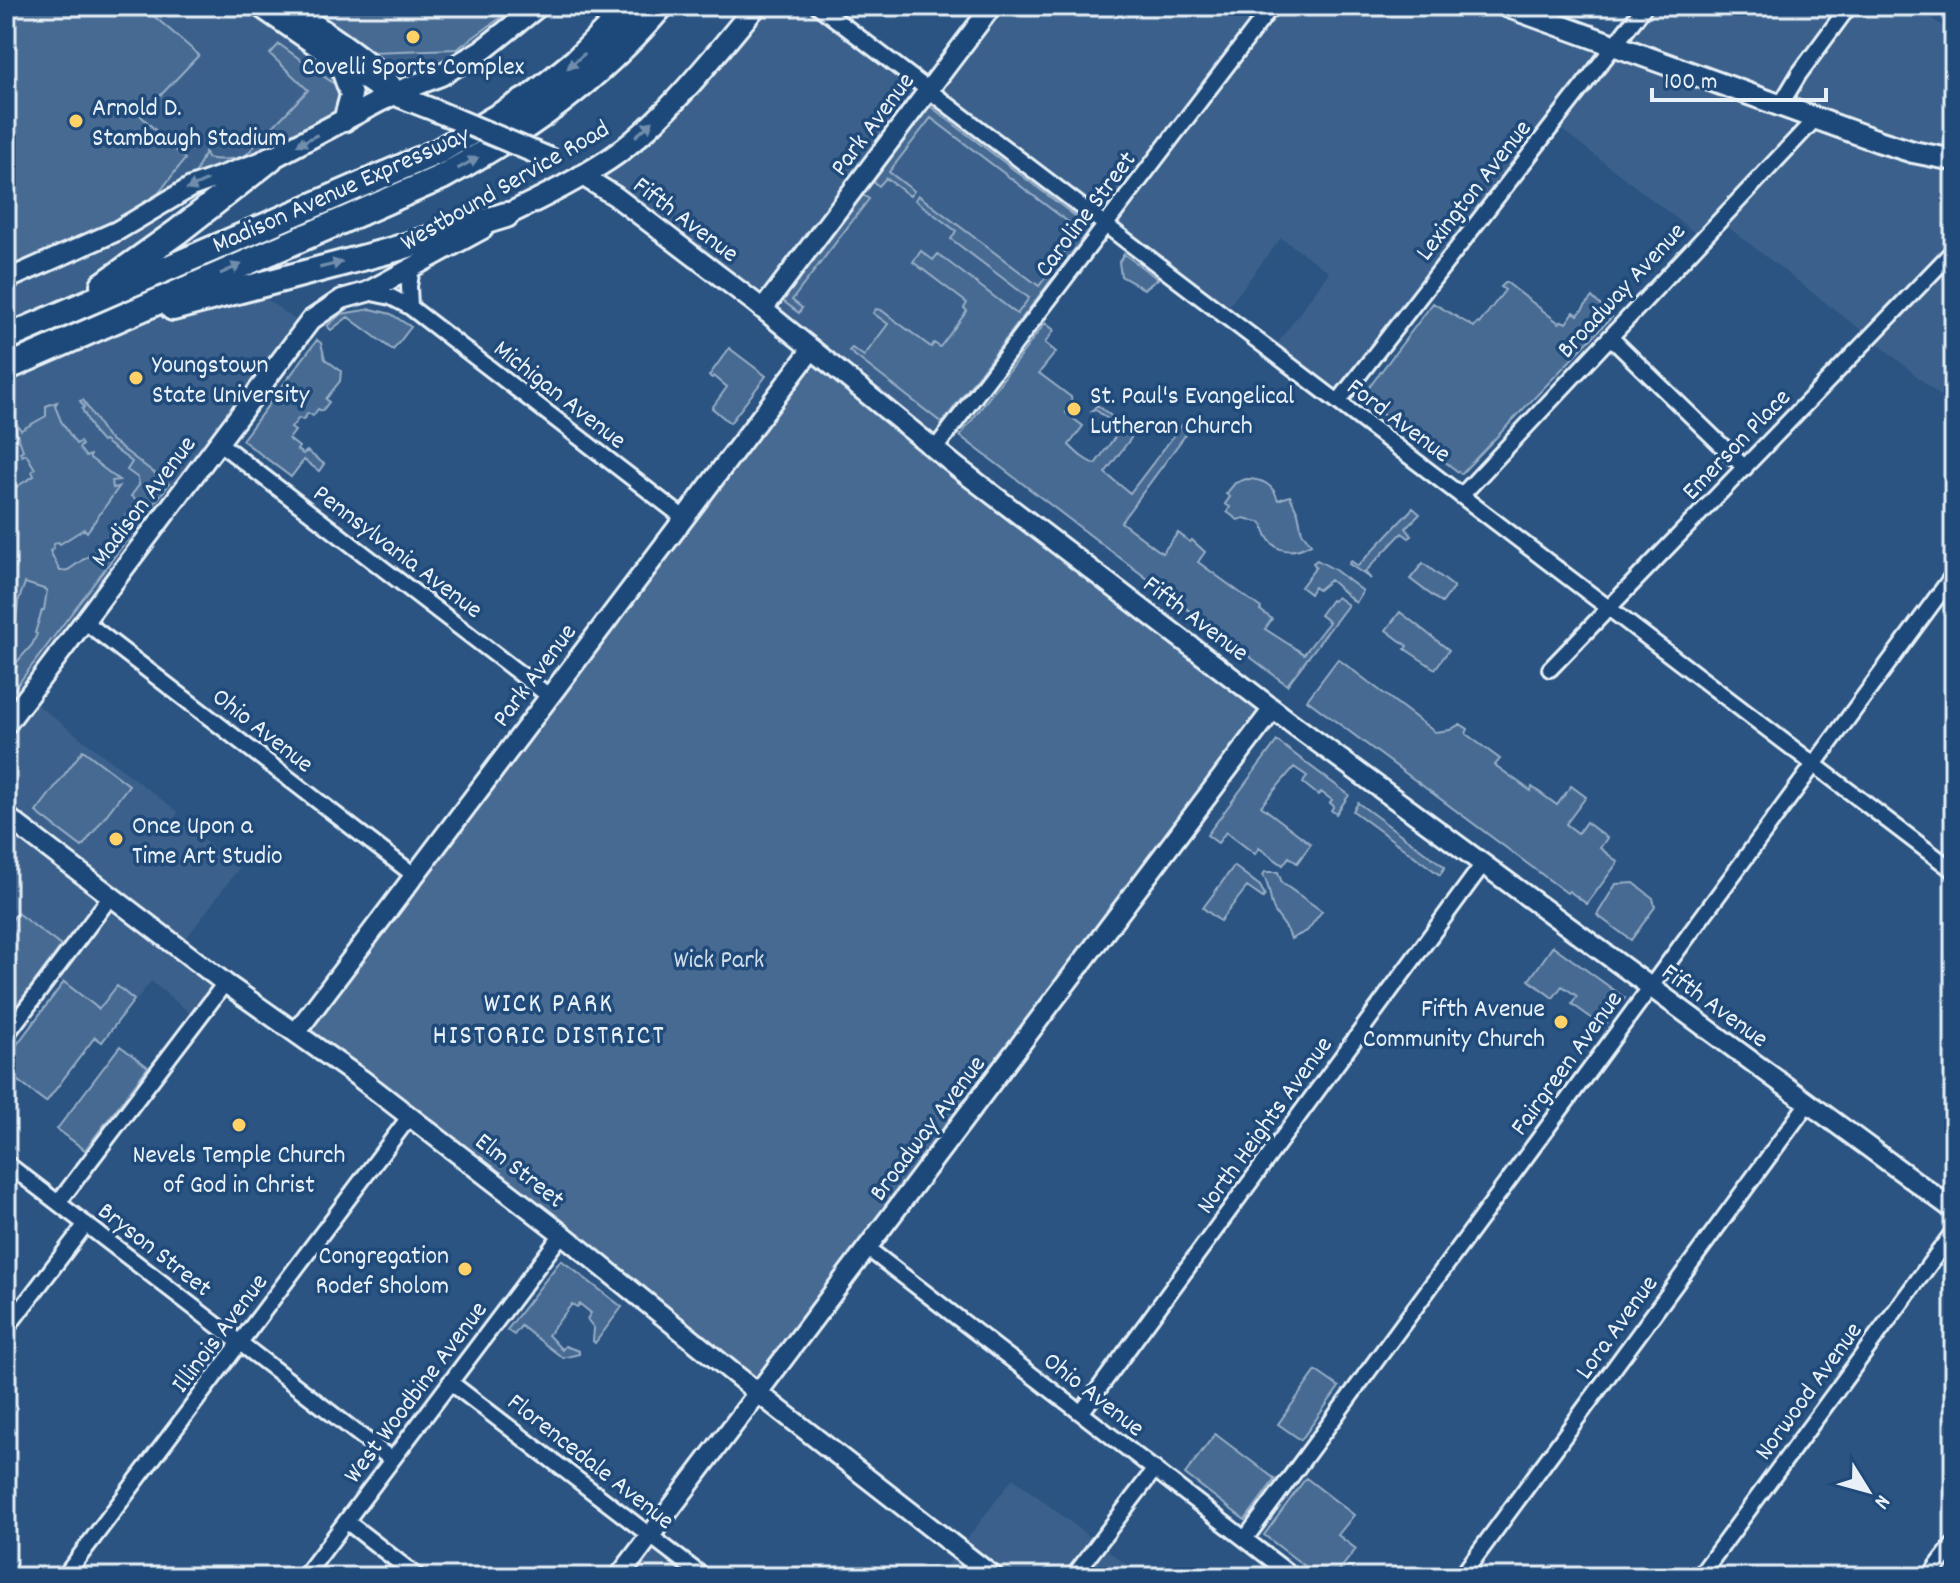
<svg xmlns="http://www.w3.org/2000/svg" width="1960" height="1583" font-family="Dekko,sans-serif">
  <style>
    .built { fill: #3a608b }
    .green { fill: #476b93; stroke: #98aec6; stroke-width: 2 }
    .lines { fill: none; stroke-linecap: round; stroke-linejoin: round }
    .minor-casing { stroke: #e8f1f8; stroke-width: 20 }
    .tertiary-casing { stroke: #e8f1f8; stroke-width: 24 }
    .secondary-casing { stroke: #e8f1f8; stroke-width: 26 }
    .motorway-casing { stroke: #e8f1f8; stroke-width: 30 }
    .minor { stroke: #1f4a7a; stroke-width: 14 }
    .tertiary { stroke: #1f4a7a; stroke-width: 18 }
    .secondary { stroke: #1f4a7a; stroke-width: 20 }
    .motorway { stroke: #1f4a7a; stroke-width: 24 }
    .secondary-bridge-casing { stroke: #e8f1f8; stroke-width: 26; stroke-linecap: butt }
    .secondary-bridge { stroke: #1f4a7a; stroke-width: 20 }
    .oneway { fill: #6f8dac }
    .poi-dot { fill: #ffd166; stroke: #1f4a7a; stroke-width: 3 }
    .labels { text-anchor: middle; stroke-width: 7; stroke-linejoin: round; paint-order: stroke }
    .poi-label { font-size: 26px; fill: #e8f1f8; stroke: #1f4a7a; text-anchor: start }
    .street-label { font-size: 26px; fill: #e8f1f8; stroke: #1f4a7a }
    .park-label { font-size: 26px; fill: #d0dde9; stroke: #1f4a7a }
    .neighbourhood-label { font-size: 28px; letter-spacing: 2px; fill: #e8f1f8; stroke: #1f4a7a }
  </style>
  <rect width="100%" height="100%" fill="#2b5482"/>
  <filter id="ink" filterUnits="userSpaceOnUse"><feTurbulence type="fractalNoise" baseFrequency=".0125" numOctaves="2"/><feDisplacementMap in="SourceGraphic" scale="16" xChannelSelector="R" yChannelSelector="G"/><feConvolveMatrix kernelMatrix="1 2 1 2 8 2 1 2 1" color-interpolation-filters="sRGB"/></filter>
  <g filter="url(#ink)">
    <path class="built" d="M6,6H538L506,33L148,213L305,327L27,697L178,812L175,818L239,868L179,948L225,983L197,1019L151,981L136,1001L117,987L100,1010L52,974L68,952L6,904Z
      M756,6H818L928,90L992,6H1506L1615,43L1645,6H1914L1954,34V386L1943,398L1870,337L1720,221L1703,239L1553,123L1338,402L1272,351L1329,272L1281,238L1223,314L1105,225L935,449L581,175L609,159Z
      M1013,1478L1140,1575L1139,1577H938Z
      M650,1536L704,1577H619Z"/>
    <path class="green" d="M6,6H150L147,10L199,55L141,116L185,159L154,199L112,224L6,271Z
      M310,6H517L457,49L371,52Z
      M279,44L344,91L339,110L322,126L191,183L205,152L207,158C221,161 233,160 246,155L308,90L270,54Z
      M930,106L1091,228L942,423L849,351L852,348L864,356L888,324L873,313L876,309L881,310L931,347L934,343L940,347L967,311L964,308L967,303L913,262L921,251L933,260L938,254L1017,314L1029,298L951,239L956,231L915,200L918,195L1039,286L1080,231L931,118L889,172L914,191L910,196L886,178L879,186L873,182Z
      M863,195L869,199L792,300L802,308L799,313L783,301Z
      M1124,254L1158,279L1144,289L1121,276L1119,262Z
      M1506,282L1559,323L1562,321L1566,323L1574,312L1578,315L1592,297L1612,317L1461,474L1361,398L1433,303L1474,327L1477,323L1479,324L1505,290L1501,287Z
      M371,309L391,314L411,327L393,350L348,317L331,330L327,326L341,314Z
      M1045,323L1054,330L1045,343L1056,352L1039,373L1071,397L1072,403L1066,413L1083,426L1069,445C1077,453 1084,460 1095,464L1121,429L1096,410L1092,411L1097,405L1129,430L1131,438L1105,473L1130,493L1182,425L1189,430L1121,522L1162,553L1178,533L1190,542L1192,540L1205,552L1198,562L1261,608L1260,610L1272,619L1265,629L1304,654L1329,622L1320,615L1331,600L1333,601L1337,597L1348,605L1287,685L960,436Z
      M317,340L321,343L325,359L341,371L340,381L326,399L329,402L322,411L318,409L313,416L308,413L303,420L299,418L291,428L295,431L289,439L299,447L297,450L303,454L307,451L324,464L319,471L304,460L291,477L242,440Z
      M729,348L766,376L730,423L712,408L727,387L714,376L712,378L709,376Z
      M812,349L1273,709L758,1393L297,1031Z
      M83,400L107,437L169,484L6,700V676L17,667L15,664L32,645L37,634L35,633L42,610H44L47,590L25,583L18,602L16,624L6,638V493L34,476L32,471L35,469L26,454L22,456L20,452L23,450L13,423L15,422L21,430L46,416V406L57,402L55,406L61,421L76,444L80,442L82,445L79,448L86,457L90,455V458L119,480L112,481L113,488L119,487L87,532L84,529L60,544L58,542L53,545L54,548L50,551L60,571L68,570L110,541L108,537L138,502L131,496L139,485L138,478L127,470L132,462L104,441L102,442L94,433L82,409L84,407L80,401Z
      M1246,479C1262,479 1273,484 1278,500L1290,496L1298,513L1302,532L1311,544C1287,557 1269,551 1262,523L1244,518L1238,520L1227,512L1230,507L1225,504L1230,497L1226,494L1235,483Z
      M1413,508L1420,514L1406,528L1412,536L1409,538L1402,533L1365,572L1371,579L1349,564L1351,561L1358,566Z
      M1317,560L1335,570L1363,591L1356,603L1330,580L1318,590L1314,587L1310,594L1301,587L1316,567L1313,563Z
      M1423,563L1454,587L1442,603L1410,579Z
      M1400,612L1449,650L1435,669L1405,649L1407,646L1386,630Z
      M1338,659L1435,732L1450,730L1460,724L1468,729L1466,734L1500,759L1495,765L1531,791L1532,787L1557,805L1571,786L1586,797L1566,824L1578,833L1586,822L1607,838L1600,848L1618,862L1587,904L1569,891L1567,893L1307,700Z
      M1277,741L1349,795L1336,814L1331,810L1334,806L1330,803L1332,800L1321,792L1318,795L1303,783L1307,776L1294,767L1261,806L1311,844L1297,863L1289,857L1283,865L1259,848L1255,854L1226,832L1218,843L1207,835Z
      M83,750L129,785L82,847L36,812Z
      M1358,803L1445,867L1440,875L1353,811Z
      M1234,866L1260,886L1265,895L1263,898L1247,887L1220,921L1203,908Z
      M1265,872H1278L1282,883L1322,911L1307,931L1291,939C1287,924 1277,919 1273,908C1269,897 1271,889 1263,875Z
      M1634,883L1653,898L1655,907L1631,940L1597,915L1616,884Z
      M17,913L61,946L6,1020V928Z
      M1553,946L1625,998L1604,1027L1572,1004L1577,996L1562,986L1553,998L1529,980Z
      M64,982L99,1009L117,986L134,1000L102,1042L95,1037L46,1102L6,1072V1059Z
      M120,1046L148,1067L85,1150L57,1129Z
      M561,1260L622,1307L595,1343L593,1341L594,1328L587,1319L591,1313L580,1304L577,1307L572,1304L548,1335L562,1350L565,1346L579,1351V1354L563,1358L521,1326L514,1335L507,1330Z
      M1316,1371L1339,1387L1301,1440L1278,1424Z
      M1215,1434L1275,1479L1245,1520L1185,1474Z
      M1306,1478L1354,1515L1338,1535L1356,1549L1334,1577H1319L1264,1535Z"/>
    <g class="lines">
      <g class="minor-casing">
        <path id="minor" d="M818,6L1954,871
          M1781,104L1799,74L1849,6
          M367,292L391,297L410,307L684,518
          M410,307L409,286L412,268
          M1610,337L1745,468
          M1338,402L1645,6
          M218,442L549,696
          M935,449L1272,6
          M1461,496L1816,118
          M84,621L414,875
          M1550,669L1954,250
          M6,1035L111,896
          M6,1163L391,1459
          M58,1203L225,983
          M867,1248L1294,1577
          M6,1329L86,1224
          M450,1382L704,1577
          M1081,1413L1483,864
          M346,1521L418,1577
          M1245,1539L1954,574
          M64,1577L410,1116
          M304,1577L562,1234
          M1073,1577L1155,1469
          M1461,1577L1808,1103
          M1699,1577L1954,1231
          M1929,1577L1954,1544"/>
      </g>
      <g class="tertiary-casing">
        <path id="tertiary" d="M581,175L615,196L754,302L958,468L1290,722L1954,1210
          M6,280L117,231L191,187L260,162
          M763,309L992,6
          M6,725L311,320L342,299L367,292L483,229
          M6,816L225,983L361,1079L562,1234L758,1393L994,1577
          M297,1031L812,349
          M619,1577L1273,709"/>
      </g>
      <g class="secondary-casing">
        <path id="secondary" d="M260,6L380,89L434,110
          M287,6C311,23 378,65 391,86
          M1506,6L1878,141L1913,152L1954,160
          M340,64L351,95L344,121
          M270,159L395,93L441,75L484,49L538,6
          M506,215C540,199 576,181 608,160C662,124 714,56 756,6"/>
      </g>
      <g class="motorway-casing">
        <path id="motorway" d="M103,285L177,232L270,159
          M173,308L392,250L506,215
          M6,338L439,151L533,96L576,61L631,6
          M6,368L442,177C529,129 596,82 661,6"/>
      </g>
      <use href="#minor" class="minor"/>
      <use href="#tertiary" class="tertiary"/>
      <use href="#secondary" class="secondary"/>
      <use href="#motorway" class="motorway"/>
      <g class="secondary-bridge-casing">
        <path id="secondary-bridge" d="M434,110L553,160"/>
      </g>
      <use href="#secondary-bridge" class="secondary-bridge"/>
    </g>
    <defs><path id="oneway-solid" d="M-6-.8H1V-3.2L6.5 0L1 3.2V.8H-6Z" transform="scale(2)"/></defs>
    <g class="oneway">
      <use href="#oneway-solid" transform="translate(576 61) rotate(139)"/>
      <use href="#oneway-solid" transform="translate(644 129) rotate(-41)"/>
      <use href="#oneway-solid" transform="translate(307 140) rotate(153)"/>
      <use href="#oneway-solid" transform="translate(468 163) rotate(-29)"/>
      <use href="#oneway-solid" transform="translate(197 185) rotate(156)"/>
      <use href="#oneway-solid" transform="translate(331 265) rotate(-14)"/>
      <use href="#oneway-solid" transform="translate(231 269) rotate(-24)"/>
    </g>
  </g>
  <g class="poi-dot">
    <circle cx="413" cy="37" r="8"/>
    <circle cx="76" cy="121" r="8"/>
    <circle cx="136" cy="378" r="8"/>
    <circle cx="1074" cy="409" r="8"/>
    <circle cx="116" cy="839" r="8"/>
    <circle cx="1561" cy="1022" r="8"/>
    <circle cx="239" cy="1125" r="8"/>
    <circle cx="465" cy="1269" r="8"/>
  </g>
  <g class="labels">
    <g class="poi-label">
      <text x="413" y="74" text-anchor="middle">Covelli Sports Complex</text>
      <text x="92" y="115">Arnold D.<tspan x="92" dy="30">Stambaugh Stadium</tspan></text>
      <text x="152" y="372">Youngstown<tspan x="152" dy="30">State University</tspan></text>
      <text x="1090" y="403">St. Paul's Evangelical<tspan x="1090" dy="30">Lutheran Church</tspan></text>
      <text x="132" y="833">Once Upon a<tspan x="132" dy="30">Time Art Studio</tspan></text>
      <text x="1545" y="1016" text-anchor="end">Fifth Avenue<tspan x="1545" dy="30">Community Church</tspan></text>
      <text x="239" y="1162" text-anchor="middle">Nevels Temple Church<tspan x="239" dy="30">of God in Christ</tspan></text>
      <text x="449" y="1263" text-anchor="end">Congregation<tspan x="449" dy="30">Rodef Sholom</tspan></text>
    </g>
    <g class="street-label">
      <text transform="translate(871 123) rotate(-53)" y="9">Park Avenue</text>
      <text transform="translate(504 184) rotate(-30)" y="9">Westbound Service Road</text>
      <text transform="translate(340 188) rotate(-24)" y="9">Madison Avenue Expressway</text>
      <text transform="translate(1472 189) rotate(-52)" y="9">Lexington Avenue</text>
      <text transform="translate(1084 213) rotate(-53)" y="9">Caroline Street</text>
      <text transform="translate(687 218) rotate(37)" y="9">Fifth Avenue</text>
      <text transform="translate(1620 289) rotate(-47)" y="9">Broadway Avenue</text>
      <text transform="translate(561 393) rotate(38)" y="9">Michigan Avenue</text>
      <text transform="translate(1400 419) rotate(37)" y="9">Ford Avenue</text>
      <text transform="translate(1735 443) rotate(-46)" y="9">Emerson Place</text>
      <text transform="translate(142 500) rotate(-53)" y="9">Madison Avenue</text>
      <text transform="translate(399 550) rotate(37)" y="9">Pennsylvania Avenue</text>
      <text transform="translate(1197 617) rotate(37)" y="9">Fifth Avenue</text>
      <text transform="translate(533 674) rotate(-53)" y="9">Park Avenue</text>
      <text transform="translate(264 729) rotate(38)" y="9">Ohio Avenue</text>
      <text transform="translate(1716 1004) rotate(36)" y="9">Fifth Avenue</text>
      <text transform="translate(1565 1062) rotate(-54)" y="9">Fairgreen Avenue</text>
      <text transform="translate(1263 1124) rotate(-54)" y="9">North Heights Avenue</text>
      <text transform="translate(926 1127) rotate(-53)" y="9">Broadway Avenue</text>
      <text transform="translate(521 1169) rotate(38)" y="9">Elm Street</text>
      <text transform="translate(156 1248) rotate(38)" y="9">Bryson Street</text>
      <text transform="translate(1615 1326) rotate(-54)" y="9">Lora Avenue</text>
      <text transform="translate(218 1332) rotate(-53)" y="9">Illinois Avenue</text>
      <text transform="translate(1807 1390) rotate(-54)" y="9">Norwood Avenue</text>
      <text transform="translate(414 1391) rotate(-53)" y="9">West Woodbine Avenue</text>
      <text transform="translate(1095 1393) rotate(38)" y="9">Ohio Avenue</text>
      <text transform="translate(592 1460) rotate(38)" y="9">Florencedale Avenue</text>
    </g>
    <g class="park-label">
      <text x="719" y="967">Wick Park</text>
    </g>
    <g class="neighbourhood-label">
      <text x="549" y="1011">WICK PARK<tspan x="549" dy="32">HISTORIC DISTRICT</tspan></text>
    </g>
  </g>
  <rect width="1960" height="1583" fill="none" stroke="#1f4a7a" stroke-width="32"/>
  <rect x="16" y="16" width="1928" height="1551" fill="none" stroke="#e8f1f8" stroke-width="3" filter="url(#ink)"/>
  <g transform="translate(1868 1491) rotate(127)" stroke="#1f4a7a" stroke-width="6" paint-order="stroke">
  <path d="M0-6L14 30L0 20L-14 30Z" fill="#e8f1f8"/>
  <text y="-12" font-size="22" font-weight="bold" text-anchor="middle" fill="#e8f1f8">N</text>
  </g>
  <path d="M1652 88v12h174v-12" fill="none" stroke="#e8f1f8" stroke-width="4"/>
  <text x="1664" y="88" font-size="24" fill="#e8f1f8" stroke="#1f4a7a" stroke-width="6" paint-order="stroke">100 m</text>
</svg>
